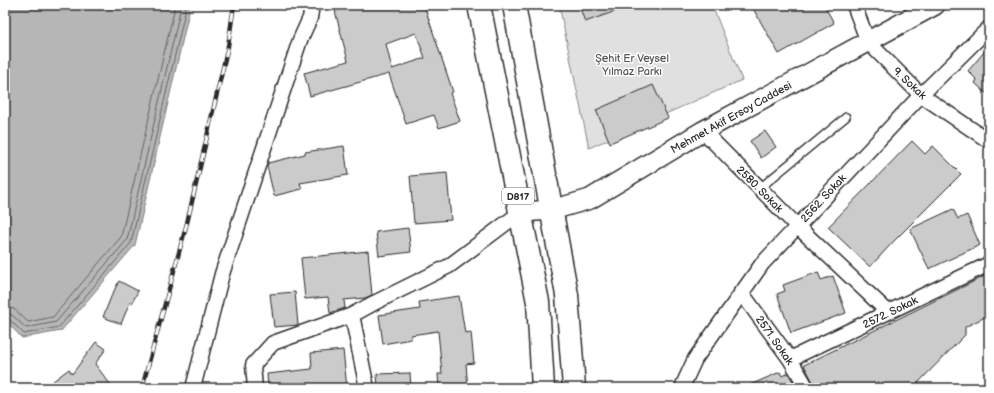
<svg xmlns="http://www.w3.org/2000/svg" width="994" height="393" font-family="'Balsamiq Sans',sans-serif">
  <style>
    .green { fill: #e0e0e0; stroke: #868686 }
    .water { fill: #b6b6b6; stroke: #7e7e7e }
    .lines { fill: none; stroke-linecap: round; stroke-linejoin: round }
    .shore { stroke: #636363; stroke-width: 1 }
    .building { fill: #cbcbcb; stroke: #2b2b2b; fill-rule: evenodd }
    .lane-casing { stroke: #2b2b2b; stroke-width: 10 }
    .street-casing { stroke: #2b2b2b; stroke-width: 17 }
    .secondary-casing { stroke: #2b2b2b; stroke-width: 22 }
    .highway-casing { stroke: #2b2b2b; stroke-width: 25 }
    .lane { stroke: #fff; stroke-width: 7 }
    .street { stroke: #fff; stroke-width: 14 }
    .secondary { stroke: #fff; stroke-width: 19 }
    .highway { stroke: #fff; stroke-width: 22 }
    .rail-casing { stroke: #2b2b2b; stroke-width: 4.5 }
    .rail { stroke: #fff; stroke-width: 3; stroke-dasharray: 9; stroke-linecap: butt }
    .labels { text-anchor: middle; stroke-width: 3; stroke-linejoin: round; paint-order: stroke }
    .shield { fill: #fff; stroke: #6b6b6b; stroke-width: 1 }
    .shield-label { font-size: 10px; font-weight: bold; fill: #2b2b2b }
    .park-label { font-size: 11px; fill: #585858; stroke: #fff }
    .street-label { font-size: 11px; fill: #2b2b2b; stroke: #fff }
  </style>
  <rect width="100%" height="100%" fill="#fff"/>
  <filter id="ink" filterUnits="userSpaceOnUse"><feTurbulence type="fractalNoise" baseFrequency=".025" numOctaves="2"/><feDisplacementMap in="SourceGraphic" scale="8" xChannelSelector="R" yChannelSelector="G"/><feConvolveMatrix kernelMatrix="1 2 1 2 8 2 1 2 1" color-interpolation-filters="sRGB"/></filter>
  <g filter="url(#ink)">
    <path class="green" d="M559,5H712L742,80L589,148Z"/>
    <path class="water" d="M5,5H189V12L135,245L61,331L22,338L5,320Z"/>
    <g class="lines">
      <path class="shore" d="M5,307L14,309L28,322L53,317L121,237L174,11V5
        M5,313L12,315L26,328L56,322L127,240L180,11V5
        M5,318L9,319L24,334L59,327L131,243L185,12V5"/>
    </g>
    <path class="building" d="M339,5H424L453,92L450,93L460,121L439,128L434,115L406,124L389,74L310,96L304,73L348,61L335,11L341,9ZM416,33L425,58L392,69L386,44Z
      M579,5H627V7L585,22Z
      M751,5H824L834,23L779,54Z
      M989,46V96L975,83L977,80L968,71Z
      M653,85L668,118L610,143L596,110Z
      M765,131L776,147L761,158L750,141Z
      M912,141L925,154L933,146L961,174L892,243L870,267L828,227Z
      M344,146L348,175L300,183L302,189L274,196L267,166L268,163L305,154V152Z
      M447,173L451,220L414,223L410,176Z
      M953,209L958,219L967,215L980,245L929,269L910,229Z
      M408,228L411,252L379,256L376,232Z
      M368,251L372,295L365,298L344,300L345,308L330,313L328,297L305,299L301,258Z
      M818,272L821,280L833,276L846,313L791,333L777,294L785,291L783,285Z
      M989,274V315L965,327V335L913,388H815L814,384L804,365Z
      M119,281L138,291L132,303L130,302L121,324L103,317L111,297Z
      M295,292L298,325L274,327L270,294Z
      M459,296L465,333L471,332L474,363L466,364L468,388H439L438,374H442L438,331L411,335V339L383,344L379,315L420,309L419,302Z
      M96,342L106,349L95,364L113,388H44L69,369L72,374Z
      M343,350L347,388H268L267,374L312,369L311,353Z
      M780,372L782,376L788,373L797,388H743Z
      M410,373L411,388H378L377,374Z"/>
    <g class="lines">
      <g class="lane-casing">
        <path id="lane" d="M760,188L846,117"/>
      </g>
      <g class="street-casing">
        <path id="street" d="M854,5L868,42L921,95L989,141
          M703,131L797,226L888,312
          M741,292L790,359L807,388
          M790,359L989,264
          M193,388L222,274L300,40L310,18L312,5
          M255,388L253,365L273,343L352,315
          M367,388L352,315L374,303L449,266L521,212
          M684,388L683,385L695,359L762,264L921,95L989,28"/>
      </g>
      <g class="secondary-casing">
        <path id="secondary" d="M521,212L552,210L590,199L703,131L935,5"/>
      </g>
      <g class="highway-casing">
        <path id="highway" d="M479,5L538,302L543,388
          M514,5L567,295L574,388"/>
      </g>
      <use href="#lane" class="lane"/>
      <use href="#street" class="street"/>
      <use href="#secondary" class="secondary"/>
      <use href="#highway" class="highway"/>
      <g class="rail-casing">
        <path id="rail" d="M142,388L187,223L228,46L234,5"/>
      </g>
      <use href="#rail" class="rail"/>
    </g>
  </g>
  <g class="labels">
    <rect class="shield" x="502" y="188" width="32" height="16" rx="3"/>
    <g class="shield-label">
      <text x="518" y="200">D817</text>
    </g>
    <g class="park-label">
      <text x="632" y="62">Şehit Er Veysel<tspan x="632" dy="13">Yılmaz Parkı</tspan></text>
    </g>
    <g class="street-label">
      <text transform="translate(910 83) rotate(43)" y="4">9. Sokak</text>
      <text transform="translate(731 117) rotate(-29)" y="4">Mehmet Akif Ersoy Caddesi</text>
      <text transform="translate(760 189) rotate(45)" y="4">2580. Sokak</text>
      <text transform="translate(823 198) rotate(-47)" y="4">2562. Sokak</text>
      <text transform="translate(890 312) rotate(-26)" y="4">2572. Sokak</text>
      <text transform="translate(775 340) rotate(55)" y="4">2571. Sokak</text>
    </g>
  </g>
  <rect width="994" height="393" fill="none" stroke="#fff" stroke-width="20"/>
  <rect x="10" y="10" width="974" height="373" fill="none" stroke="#2b2b2b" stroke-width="1.5" filter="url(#ink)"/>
</svg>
